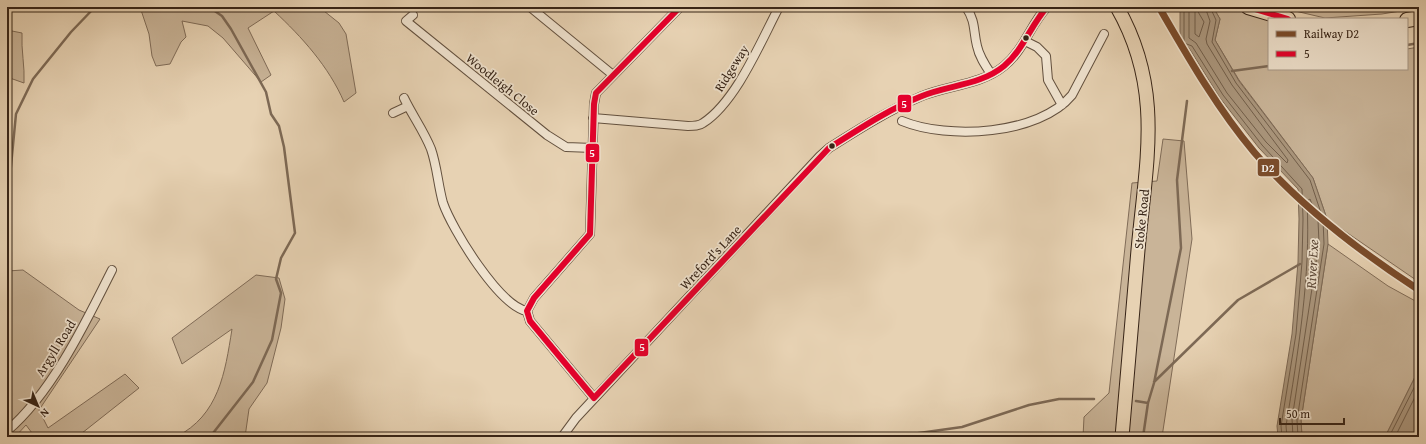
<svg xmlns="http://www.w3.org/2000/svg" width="1426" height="444" font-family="'Gentium Book Plus',serif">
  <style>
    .green { fill: #c9b498; stroke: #806c58 }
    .water { fill: #ab977e; stroke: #7d6955 }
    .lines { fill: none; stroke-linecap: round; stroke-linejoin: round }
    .shore { stroke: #715e4a; stroke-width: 1 }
    .stream { stroke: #7d6955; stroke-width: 2.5 }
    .minor-casing { stroke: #63503e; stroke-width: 10 }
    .primary-casing { stroke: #372417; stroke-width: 15 }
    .trunk-casing { stroke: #372417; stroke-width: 16 }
    .minor { stroke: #efe2ce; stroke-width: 8 }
    .primary { stroke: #e7d2b3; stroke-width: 13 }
    .trunk { stroke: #e7d2b3; stroke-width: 14 }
    .bus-1-casing { stroke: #efe2ce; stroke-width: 9 }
    .bus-1 { stroke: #e4002b; stroke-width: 6 }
    .rail-1-casing { stroke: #efe2ce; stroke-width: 10 }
    .rail-1 { stroke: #7a4b2a; stroke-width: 7 }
    .bus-dot { fill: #372417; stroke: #efe2ce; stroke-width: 1.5 }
    .labels { text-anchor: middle; stroke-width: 3.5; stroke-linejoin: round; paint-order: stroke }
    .street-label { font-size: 13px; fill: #372417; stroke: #efe2ce }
    .water-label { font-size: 14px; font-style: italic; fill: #5a4636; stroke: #efe2ce }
    .line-badge { stroke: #efe2ce; stroke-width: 1.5 }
    .badge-label { font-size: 11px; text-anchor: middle; font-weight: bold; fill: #fff }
  </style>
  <rect width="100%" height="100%" fill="#e7d2b3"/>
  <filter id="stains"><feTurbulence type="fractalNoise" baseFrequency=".005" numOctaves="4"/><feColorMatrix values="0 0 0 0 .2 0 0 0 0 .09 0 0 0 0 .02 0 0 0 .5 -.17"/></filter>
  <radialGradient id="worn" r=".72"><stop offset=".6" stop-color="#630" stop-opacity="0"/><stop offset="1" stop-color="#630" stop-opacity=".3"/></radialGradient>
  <path class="green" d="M140,7H319L339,23L346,34L356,93L344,102C329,67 302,37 274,11L248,28L271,75L261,82L223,38L208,26L182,21L186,37L181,42L170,64L156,66L152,56L149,34Z
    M1213,7H1227L1269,20V69H1407V49L1419,47V282L1327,219L1313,178L1239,80L1215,40L1220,19Z
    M1278,7H1419V8L1382,14L1325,18Z
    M7,30L22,33C21,50 25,67 24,83L7,77Z
    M1163,139L1184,141L1192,239L1162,437H1083L1084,417L1109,393L1132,183L1157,181Z
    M1328,244L1388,286L1419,303V369L1385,437H1302L1301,420Z
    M23,270L79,310L100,319L39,410L48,428L125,374L139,388L77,437H35L26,425L15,437H7V271Z
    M256,275L279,278L285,299L281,328L267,383L249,409L245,437H176C219,415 225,373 232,329L182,364L172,338Z"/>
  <path class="water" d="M1180,7H1213L1220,19L1215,40L1239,81L1313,178L1327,219L1328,244L1301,420L1302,437H1278L1277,426L1292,334L1298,262L1299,219L1298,189L1259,148L1220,98L1189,48H1180Z
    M1419,369V437H1385Z"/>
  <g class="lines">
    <path class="shore" d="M1184,7V43L1192,46L1223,95L1262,145L1302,189L1303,219L1302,262L1296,334L1281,426L1282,437
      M1189,7V38L1196,43L1227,93L1266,142L1287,163L1288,160L1232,85L1207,44L1206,39L1210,21L1205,7
      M1210,7L1216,20L1212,42L1236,83L1310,180L1323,219L1324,244L1297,420L1298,437
      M1197,10L1204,22L1199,37L1195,34V11Z
      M1287,437L1286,426C1298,352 1311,276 1307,201L1310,199L1318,220L1319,243L1292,419L1293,437
      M1389,437L1419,378
      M1395,437L1419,389"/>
    <path class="stream" d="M209,7L222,16L231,29L266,92L271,114L279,126L284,147L295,233L281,258L276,279L281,293L272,340L253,382L210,437
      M1407,45L1419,43
      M1232,71L1269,66
      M7,185L10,176L16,114L33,79L71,32L95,7
      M1154,382L1238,300L1300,264
      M1136,401L1148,403
      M908,437L912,434L962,427L1029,405L1059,399H1094
      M1143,437L1148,403L1154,383L1181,248L1177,180L1187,101"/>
    <g class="minor-casing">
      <path id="minor" d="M530,7L613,75
        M966,7C976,22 973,30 977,46C979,56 985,65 991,74
        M413,15L406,21L547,135L566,147L593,148
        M1025,41L1037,47L1046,56L1048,80L1062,105
        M404,98C412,115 424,131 431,149C437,166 438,185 443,203C452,229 499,306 527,311
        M393,113L408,106
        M593,118L688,126C694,126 699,126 703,123C736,102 761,41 779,7
        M902,121C948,140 1039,135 1072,95L1104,34
        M594,398L530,321L527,311L534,298L590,234L594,104L596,93L680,7
        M7,431C52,393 86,322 112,270
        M562,437L576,418L820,156L829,148C859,129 889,110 922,96C949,85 981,85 1004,66C1024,50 1030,25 1047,7"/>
    </g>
    <g class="primary-casing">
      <path id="primary" d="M1117,7C1164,89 1146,161 1138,250C1133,312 1127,374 1122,437"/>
    </g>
    <g class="trunk-casing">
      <path id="trunk" d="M1248,7L1288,19
        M1407,20L1419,18"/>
    </g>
    <use href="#minor" class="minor"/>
    <use href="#primary" class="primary"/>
    <use href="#trunk" class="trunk"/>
    <g class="bus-1-casing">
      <path id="bus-1" d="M680,7L596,93L594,104L590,234L534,298L527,311L530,321L594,398L829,148C859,129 889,109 922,96C949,85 981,85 1004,66C1023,50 1031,25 1047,7
        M1248,7L1288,19"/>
    </g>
    <use href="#bus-1" class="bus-1"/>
    <g class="rail-1-casing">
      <path id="rail-1" d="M1159,7C1188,57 1217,108 1254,152C1301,207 1359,251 1419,290"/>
    </g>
    <use href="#rail-1" class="rail-1"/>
  </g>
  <g class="bus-dot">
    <circle cx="1026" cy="38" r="3.5"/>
    <circle cx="832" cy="146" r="3.5"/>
  </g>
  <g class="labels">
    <g class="street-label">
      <text transform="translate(731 68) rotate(-58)" y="5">Ridgeway</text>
      <text transform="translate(503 84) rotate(39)" y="5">Woodleigh Close</text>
      <text transform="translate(1141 219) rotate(-84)" y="5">Stoke Road</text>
      <text transform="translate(710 257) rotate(-47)" y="5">Wreford's Lane</text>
      <text transform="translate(55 348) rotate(-58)" y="5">Argyll Road</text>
    </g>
    <g class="water-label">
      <text transform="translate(1312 264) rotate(-87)" y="5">River Exe</text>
    </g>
  </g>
  <g class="line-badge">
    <rect x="897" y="94" width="15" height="19" rx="4" fill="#e4002b"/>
    <rect x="585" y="143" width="15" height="20" rx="4" fill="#e4002b"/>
    <rect x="1257" y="158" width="23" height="19" rx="4" fill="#7a4b2a"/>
    <rect x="634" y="338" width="15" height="19" rx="4" fill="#e4002b"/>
  </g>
  <g class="badge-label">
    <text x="904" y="108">5</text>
    <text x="592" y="157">5</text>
    <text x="1268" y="172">D2</text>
    <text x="642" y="351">5</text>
  </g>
  <rect width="1426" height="444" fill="none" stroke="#e7d2b3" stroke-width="24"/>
  <rect x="8" y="8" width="1410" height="428" fill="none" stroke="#372417" stroke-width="2"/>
  <rect x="12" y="12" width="1402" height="420" fill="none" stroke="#372417"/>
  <rect x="1268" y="18" width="140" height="52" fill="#efe2ce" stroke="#a59685"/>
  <rect x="1276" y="31" width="20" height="6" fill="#7a4b2a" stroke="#a59685"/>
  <text x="1304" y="38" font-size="12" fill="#372417">Railway D2</text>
  <rect x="1276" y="51" width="20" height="6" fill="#e4002b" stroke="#a59685"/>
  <text x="1304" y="58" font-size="12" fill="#372417">5</text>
  <g transform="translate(38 406) rotate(136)" stroke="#efe2ce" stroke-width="3" paint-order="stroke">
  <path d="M0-3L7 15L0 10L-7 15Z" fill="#372417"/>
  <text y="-6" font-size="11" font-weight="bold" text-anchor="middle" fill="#372417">N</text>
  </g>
  <path d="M1280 418v6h64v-6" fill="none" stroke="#372417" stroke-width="2"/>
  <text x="1286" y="418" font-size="12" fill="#372417" stroke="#efe2ce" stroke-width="3" paint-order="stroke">50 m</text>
  <rect width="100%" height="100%" filter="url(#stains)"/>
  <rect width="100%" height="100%" fill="url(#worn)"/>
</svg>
